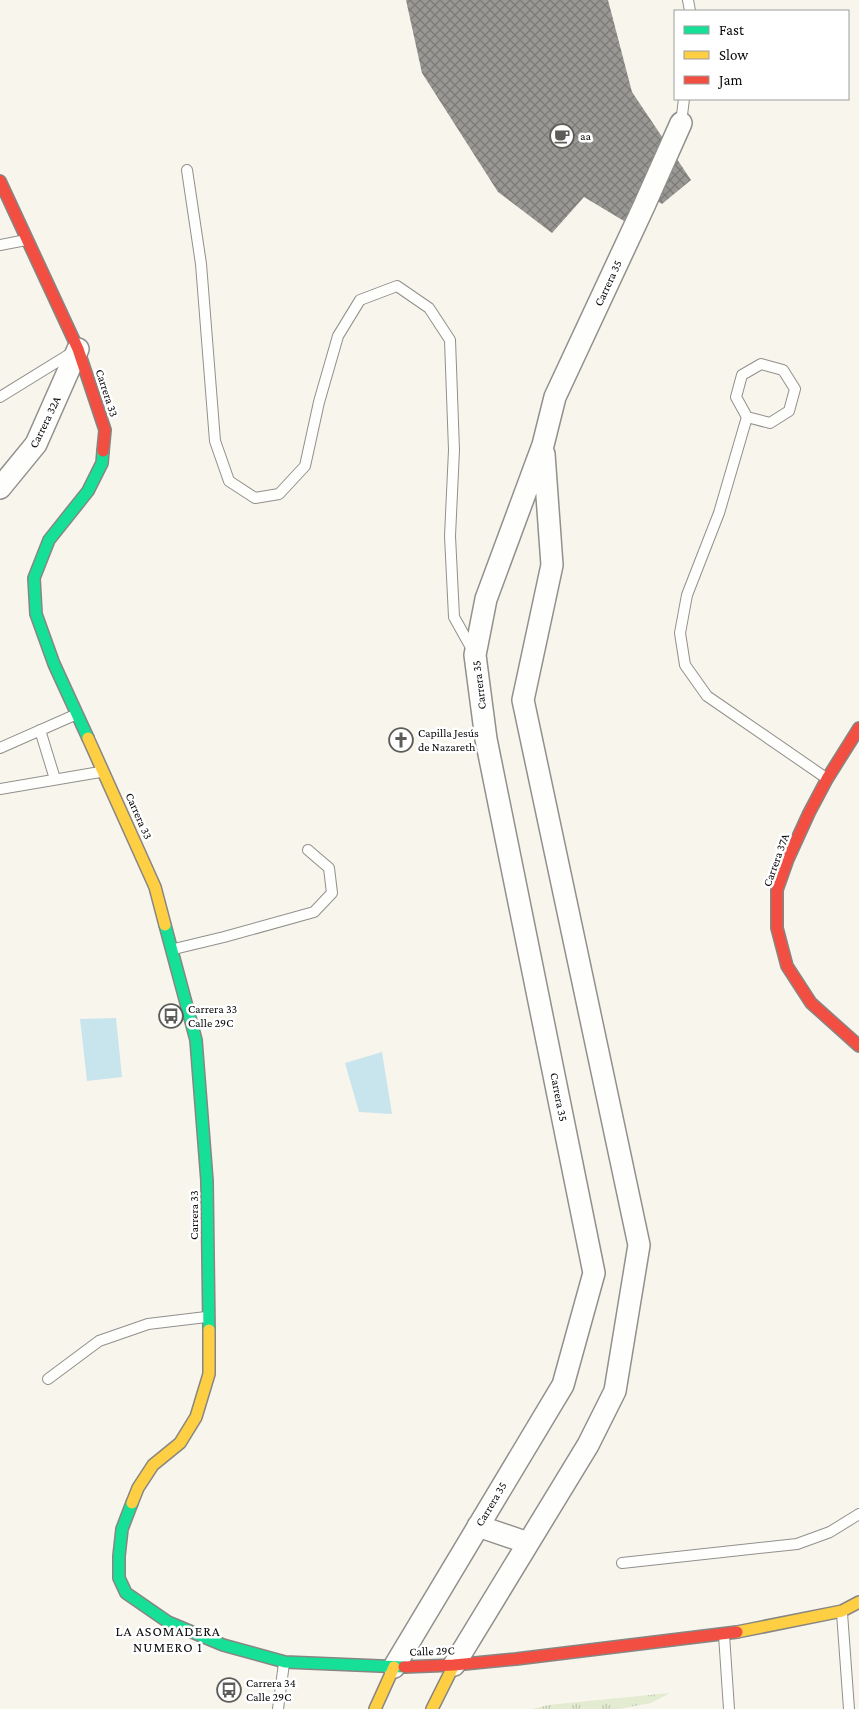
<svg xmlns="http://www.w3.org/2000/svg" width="859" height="1709" font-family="'Crimson Pro',serif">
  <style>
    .grass { fill: url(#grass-tufts) }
    .water { fill: #c8e5ed }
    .building { fill: url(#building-cross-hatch) }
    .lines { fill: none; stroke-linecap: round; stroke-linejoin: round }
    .lane-casing { stroke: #91908c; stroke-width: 12 }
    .street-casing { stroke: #91908c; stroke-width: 24 }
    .fast-casing { stroke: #888683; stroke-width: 14 }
    .slow-casing { stroke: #888683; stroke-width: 14 }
    .jam-casing { stroke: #888683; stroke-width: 14 }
    .lane { stroke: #fefefc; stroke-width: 10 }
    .street { stroke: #fefefc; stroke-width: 21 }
    .fast { stroke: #16e098; stroke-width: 11 }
    .slow { stroke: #ffcf43; stroke-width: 11 }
    .jam { stroke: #f24e42; stroke-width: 11 }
    .labels { text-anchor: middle; stroke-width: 5; stroke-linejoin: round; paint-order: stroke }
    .poi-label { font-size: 12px; fill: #0a0a0a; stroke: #fff; text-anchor: start }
    .street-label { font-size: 12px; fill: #0a0a0a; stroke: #fff }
    .neighbourhood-label { font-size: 14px; letter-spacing: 1px; fill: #0a0a0a; stroke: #fff }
  </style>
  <defs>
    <pattern id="grass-tufts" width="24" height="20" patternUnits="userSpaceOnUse" patternTransform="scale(1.25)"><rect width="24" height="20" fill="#e3ebd0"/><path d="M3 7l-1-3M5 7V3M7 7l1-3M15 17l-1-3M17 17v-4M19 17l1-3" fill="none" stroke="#c1c8b1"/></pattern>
    <pattern id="building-cross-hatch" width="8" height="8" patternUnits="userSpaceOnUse" patternTransform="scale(1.25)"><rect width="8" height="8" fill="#9a9894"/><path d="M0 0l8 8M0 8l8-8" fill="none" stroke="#7c7a77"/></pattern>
  </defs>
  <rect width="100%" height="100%" fill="#f8f5ed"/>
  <path class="grass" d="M670,1693L651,1703L619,1709H532L548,1705Z"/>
  <path class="water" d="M116,1018L122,1077L87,1081L80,1019Z
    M382,1052L392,1114L359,1112L345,1063Z"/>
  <path class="building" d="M406,0H608L632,92L691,180L662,204L648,195L624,221L584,197L552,233L498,192L422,73Z"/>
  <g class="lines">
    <g class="lane-casing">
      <path id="lane" d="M688,0L690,11
        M681,123L684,99
        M187,170L201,264L215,441L229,481L255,498L279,494L305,466L319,402L338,336L360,300L397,286L429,308L450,340L454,450L450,536L454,617L473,651
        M0,245L26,240
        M0,397L73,352
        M747,417L770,423L789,411L795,389L783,370L761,364L742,375L736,397L747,417L719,513L687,595L680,633L685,665L707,696L826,778
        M40,730L55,779
        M0,748L77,714
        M0,789L100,772
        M174,949L224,937L314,912L332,893L329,868L308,850
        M48,1379L99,1341L148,1324L206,1317
        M622,1563L797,1544L830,1532L859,1514
        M842,1613L849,1709
        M724,1635L729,1709
        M278,1709L284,1663"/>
    </g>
    <g class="street-casing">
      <path id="street" d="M0,488L36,444L78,349
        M478,1526L528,1543
        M454,1665L588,1445L615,1391L639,1245L523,700L552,565L544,454
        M394,1667L563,1385L594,1273L486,739L475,655L486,599L543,445L555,397L644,206L681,123"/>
    </g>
    <g class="fast-casing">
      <path id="fast" d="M88,738L54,664L36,614L34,578L49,540L88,491L102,463L103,451
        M165,925L196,1040L207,1181L209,1330
        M132,1503L122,1529L119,1556V1578L126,1593L168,1622L223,1645L285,1662L404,1667"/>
    </g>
    <g class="slow-casing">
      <path id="slow" d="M88,738L155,887L165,925
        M132,1503L138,1488L153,1465L180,1443L196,1417L209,1374V1330
        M737,1632L842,1611L859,1602
        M375,1709L394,1667
        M432,1709L454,1665"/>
    </g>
    <g class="jam-casing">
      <path id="jam" d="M0,181L78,349L105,430L103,451
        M859,728L827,779L809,813L788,859L777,890V928L787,966L811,1003L859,1046
        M404,1667L454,1665L516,1659L737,1632"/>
    </g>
    <use href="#lane" class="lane"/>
    <use href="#street" class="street"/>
    <use href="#fast" class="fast"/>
    <use href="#slow" class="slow"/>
    <use href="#jam" class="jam"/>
  </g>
  <defs>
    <g id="cafe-ring" transform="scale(1.25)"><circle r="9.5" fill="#fff" stroke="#5d5c59" stroke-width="1.5"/><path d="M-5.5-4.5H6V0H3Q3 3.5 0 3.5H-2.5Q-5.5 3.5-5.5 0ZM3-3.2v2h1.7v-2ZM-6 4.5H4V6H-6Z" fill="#5d5c59"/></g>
    <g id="church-ring" transform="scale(1.25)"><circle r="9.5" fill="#fff" stroke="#5d5c59" stroke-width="1.5"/><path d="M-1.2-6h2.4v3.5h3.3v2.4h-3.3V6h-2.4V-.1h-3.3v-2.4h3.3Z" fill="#5d5c59"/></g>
    <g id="bus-ring" transform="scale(1.25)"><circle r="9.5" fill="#fff" stroke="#5d5c59" stroke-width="1.5"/><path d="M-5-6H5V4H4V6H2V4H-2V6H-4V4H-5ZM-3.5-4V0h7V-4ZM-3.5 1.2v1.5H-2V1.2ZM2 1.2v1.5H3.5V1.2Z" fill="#5d5c59"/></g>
  </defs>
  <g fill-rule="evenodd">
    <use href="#cafe-ring" x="562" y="136"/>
    <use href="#church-ring" x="401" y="740"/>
    <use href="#bus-ring" x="171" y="1016"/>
    <use href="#bus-ring" x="229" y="1690"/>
  </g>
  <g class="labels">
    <g class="poi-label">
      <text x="580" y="140">aa</text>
      <text x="418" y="737">Capilla Jesús<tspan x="418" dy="14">de Nazareth</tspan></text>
      <text x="188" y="1013">Carrera 33<tspan x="188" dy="14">Calle 29C</tspan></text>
      <text x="246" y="1687">Carrera 34<tspan x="246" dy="14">Calle 29C</tspan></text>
    </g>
    <g class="street-label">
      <text transform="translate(608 283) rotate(-65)" y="4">Carrera 35</text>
      <text transform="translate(107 393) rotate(72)" y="4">Carrera 33</text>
      <text transform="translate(45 422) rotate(-64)" y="4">Carrera 32A</text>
      <text transform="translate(479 685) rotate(-97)" y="4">Carrera 35</text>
      <text transform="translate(139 816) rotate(66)" y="4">Carrera 33</text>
      <text transform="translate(776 860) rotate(-70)" y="4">Carrera 37A</text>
      <text transform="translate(559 1097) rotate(79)" y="4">Carrera 35</text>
      <text transform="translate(194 1215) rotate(-90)" y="4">Carrera 33</text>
      <text transform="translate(491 1504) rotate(-59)" y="4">Carrera 35</text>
      <text transform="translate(432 1651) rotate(-2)" y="4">Calle 29C</text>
    </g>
    <g class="neighbourhood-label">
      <text x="168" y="1636">LA ASOMADERA<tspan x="168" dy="16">NUMERO 1</tspan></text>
    </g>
  </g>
  <rect x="674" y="10" width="175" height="90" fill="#ffffff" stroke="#9d9d9d"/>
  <rect x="684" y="26" width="25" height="8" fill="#16e098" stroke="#9d9d9d"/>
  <text x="719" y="35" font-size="15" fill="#0a0a0a">Fast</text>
  <rect x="684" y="51" width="25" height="8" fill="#ffcf43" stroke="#9d9d9d"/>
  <text x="719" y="60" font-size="15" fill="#0a0a0a">Slow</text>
  <rect x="684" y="76" width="25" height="8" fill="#f24e42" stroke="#9d9d9d"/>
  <text x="719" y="85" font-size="15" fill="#0a0a0a">Jam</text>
</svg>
